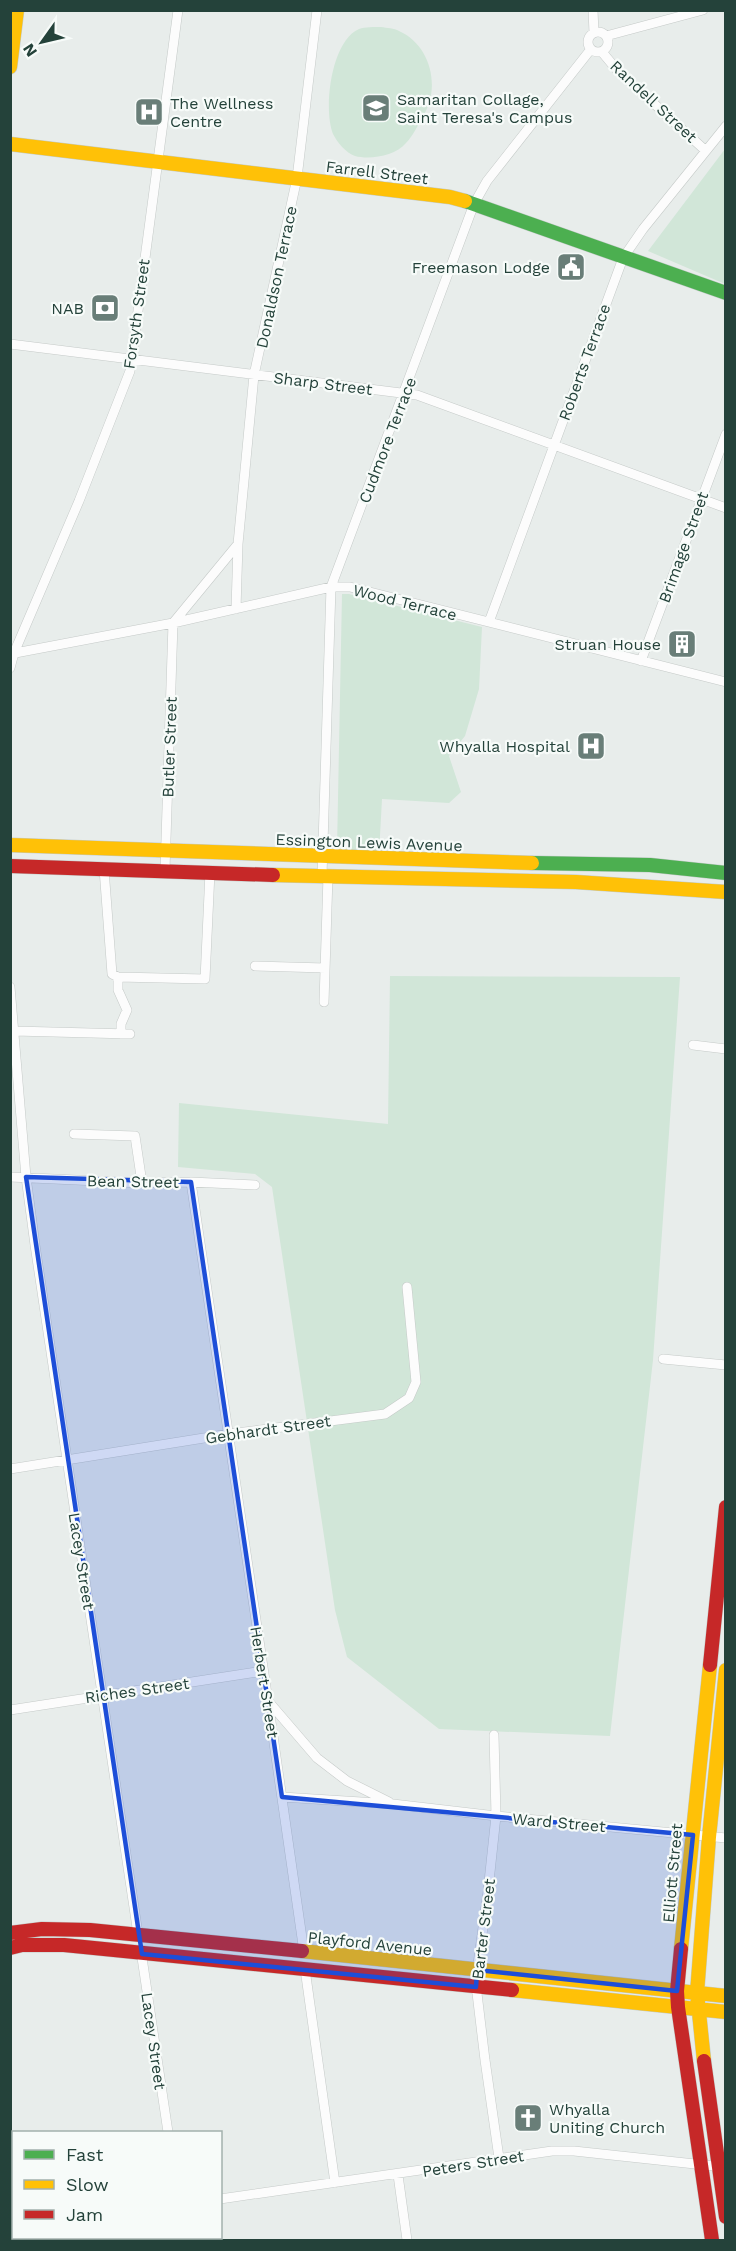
<svg xmlns="http://www.w3.org/2000/svg" width="736" height="2251" font-family="'Work Sans',sans-serif">
  <style>
    .green { fill: #d1e6d8 }
    .lines { fill: none; stroke-linecap: round; stroke-linejoin: round }
    .street-casing { stroke: #c5cac8; stroke-width: 10 }
    .fast-casing { stroke: #c3cbc8; stroke-width: 15 }
    .slow-casing { stroke: #c3cbc8; stroke-width: 15 }
    .jam-casing { stroke: #c3cbc8; stroke-width: 15 }
    .street { stroke: #fcfcfc; stroke-width: 9 }
    .fast { stroke: #4caf50; stroke-width: 14 }
    .slow { stroke: #ffc107; stroke-width: 14 }
    .jam { stroke: #c62828; stroke-width: 14 }
    .marked { fill: #1d4ed8; fill-opacity: 0.2; stroke: #1d4ed8; stroke-width: 4.5; stroke-linejoin: round }
    .labels { text-anchor: middle; stroke-width: 4.5; stroke-linejoin: round; paint-order: stroke }
    .poi-label { font-size: 16px; fill: #24423a; stroke: #f7fbf9; text-anchor: end }
    .street-label { font-size: 16px; fill: #24423a; stroke: #f7fbf9 }
  </style>
  <rect width="100%" height="100%" fill="#e8edeb"/>
  <path class="green" d="M381,27C387,28 394,28 399,31C431,45 441,88 423,116C418,125 413,136 406,143C395,156 370,160 355,156C346,153 337,142 333,134C323,109 331,41 359,29C365,27 374,27 381,27Z
    M725,149V284L648,251Z
    M342,594H349L482,627L479,689L465,736L449,756L461,792L449,803L382,799L379,854L337,849Z
    M390,976L680,977L653,1360L610,1736L439,1729L347,1657L335,1610L272,1187L255,1174L178,1167L179,1103L388,1124Z"/>
  <g class="lines">
    <g class="street-casing">
      <path id="street" d="M593,10L594,33
        M588 42a10 10 0 1 1 20 0a10 10 0 1 1-20 0Z
        M606,36L703,10
        M602,52L617,70L706,151
        M10,344L417,395L726,508
        M236,609L238,544L254,375L297,178L317,10
        M489,622L623,258L643,229L726,126
        M10,654L173,623L331,587H350L726,682
        M641,661L726,434
        M10,668L14,653L79,501L130,371L178,10
        M104,869L112,974L118,977L205,979L210,872
        M165,870L173,623L238,544
        M322,876L331,587L474,204L487,181L591,49
        M255,966L325,968
        M118,977V990L127,1010L121,1024V1034
        M10,987L26,1177L35,1245L138,1934
        M324,1002L328,876
        M14,1031L130,1034
        M693,1045L726,1049
        M74,1134L135,1136L142,1183
        M10,1177L142,1183L191,1182L255,1185
        M191,1182L268,1701L304,1952
        M663,1359L726,1365
        M10,1469L229,1434L385,1414L409,1398L416,1382L407,1287
        M268,1701L317,1758L347,1781L389,1802
        M10,1710L263,1671
        M282,1797L393,1804L496,1816L726,1838
        M141,1951L168,2132
        M305,1969L335,2183
        M477,1971L488,1891L496,1816L494,1735
        M476,1985L485,2060L499,2158
        M398,2175L407,2240
        M220,2199L552,2151H574L723,2167
        M10,2234L14,2233
        M192,2238L193,2240"/>
    </g>
    <g class="fast-casing">
      <path id="fast" d="M465,201L726,293
        M532,863L650,865L726,873
        M10,2157L14,2181"/>
    </g>
    <g class="slow-casing">
      <path id="slow" d="M10,67L17,10
        M10,144L450,197L465,201
        M10,845L532,863
        M273,875L576,882L726,892
        M681,1949L710,1665
        M302,1951L726,1996
        M512,1990L726,2012
        M704,2061L697,1993L709,1837L726,1670"/>
    </g>
    <g class="jam-casing">
      <path id="jam" d="M10,866L273,875
        M710,1665L726,1507
        M10,1933L42,1929L90,1930L302,1951
        M10,1948L22,1945H64L512,1990
        M681,1949L677,1991L678,2007L712,2240
        M704,2061L726,2217
        M20,2238V2240"/>
    </g>
    <use href="#street" class="street"/>
    <use href="#fast" class="fast"/>
    <use href="#slow" class="slow"/>
    <use href="#jam" class="jam"/>
  </g>
  <path class="marked" d="M26,1177L191,1182L282,1797L693,1835L677,1991L477,1970L476,1987L142,1954Z"/>
  <defs>
    <g id="school-square" transform="scale(1.5)"><rect x="-9" y="-9" width="18" height="18" rx="4" fill="#697e78" stroke="#f7fbf9"/><path d="M0-5L7-2L0 1L-7-2ZM-4 1L0 2.5L4 1V4Q0 6-4 4Z" fill="#fff"/></g>
    <g id="hospital-square" transform="scale(1.5)"><rect x="-9" y="-9" width="18" height="18" rx="4" fill="#697e78" stroke="#f7fbf9"/><path d="M-5-5h3v3.5h4V-5h3V5h-3V1.5h-4V5h-3Z" fill="#fff"/></g>
    <g id="civic-square" transform="scale(1.5)"><rect x="-9" y="-9" width="18" height="18" rx="4" fill="#697e78" stroke="#f7fbf9"/><path d="M-.6-6.5H3V-4.5H.6V-3L4-1V1h2V6H-6V1h2V-1L-.6-3ZM-1.2 2.5V6h2.4V2.5Z" fill="#fff"/></g>
    <g id="bank-square" transform="scale(1.5)"><rect x="-9" y="-9" width="18" height="18" rx="4" fill="#697e78" stroke="#f7fbf9"/><path d="M-6-4H6V4H-6ZM0-2.3a2.3 2.3 0 1 0 0 4.6a2.3 2.3 0 1 0 0-4.6Z" fill="#fff"/></g>
    <g id="building-square" transform="scale(1.5)"><rect x="-9" y="-9" width="18" height="18" rx="4" fill="#697e78" stroke="#f7fbf9"/><path d="M-4-6H4V6H1V3H-1V6H-4ZM-2.5-4.3h1.7v1.8h-1.7ZM.8-4.3h1.7v1.8H.8ZM-2.5-1h1.7V.8h-1.7ZM.8-1h1.7V.8H.8Z" fill="#fff"/></g>
    <g id="church-square" transform="scale(1.5)"><rect x="-9" y="-9" width="18" height="18" rx="4" fill="#697e78" stroke="#f7fbf9"/><path d="M-1.2-6h2.4v3.5h3.3v2.4h-3.3V6h-2.4V-.1h-3.3v-2.4h3.3Z" fill="#fff"/></g>
  </defs>
  <g fill-rule="evenodd">
    <use href="#school-square" x="376" y="108"/>
    <use href="#hospital-square" x="149" y="112"/>
    <use href="#civic-square" x="571" y="267"/>
    <use href="#bank-square" x="105" y="308"/>
    <use href="#building-square" x="682" y="644"/>
    <use href="#hospital-square" x="591" y="746"/>
    <use href="#church-square" x="528" y="2118"/>
  </g>
  <g class="labels">
    <g class="poi-label">
      <text x="397" y="105" text-anchor="start">Samaritan Collage,<tspan x="397" dy="18">Saint Teresa's Campus</tspan></text>
      <text x="170" y="109" text-anchor="start">The Wellness<tspan x="170" dy="18">Centre</tspan></text>
      <text x="550" y="273">Freemason Lodge</text>
      <text x="84" y="314">NAB</text>
      <text x="661" y="650">Struan House</text>
      <text x="570" y="752">Whyalla Hospital</text>
      <text x="549" y="2115" text-anchor="start">Whyalla<tspan x="549" dy="18">Uniting Church</tspan></text>
    </g>
    <g class="street-label">
      <text transform="translate(654 101) rotate(43)" y="6">Randell Street</text>
      <text transform="translate(377 172) rotate(7)" y="6">Farrell Street</text>
      <text transform="translate(276 277) rotate(-78)" y="6">Donaldson Terrace</text>
      <text transform="translate(136 314) rotate(-82)" y="6">Forsyth Street</text>
      <text transform="translate(584 362) rotate(-70)" y="6">Roberts Terrace</text>
      <text transform="translate(323 383) rotate(7)" y="6">Sharp Street</text>
      <text transform="translate(387 440) rotate(-69)" y="6">Cudmore Terrace</text>
      <text transform="translate(683 547) rotate(-70)" y="6">Brimage Street</text>
      <text transform="translate(405 602) rotate(14)" y="6">Wood Terrace</text>
      <text transform="translate(169 747) rotate(-88)" y="6">Butler Street</text>
      <text transform="translate(369 842) rotate(2)" y="6">Essington Lewis Avenue</text>
      <text transform="translate(133 1181) rotate(1)" y="6">Bean Street</text>
      <text transform="translate(268 1429) rotate(-8)" y="6">Gebhardt Street</text>
      <text transform="translate(82 1561) rotate(81)" y="6">Lacey Street</text>
      <text transform="translate(265 1682) rotate(81)" y="6">Herbert Street</text>
      <text transform="translate(137 1690) rotate(-8)" y="6">Riches Street</text>
      <text transform="translate(559 1822) rotate(5)" y="6">Ward Street</text>
      <text transform="translate(672 1873) rotate(-85)" y="6">Elliott Street</text>
      <text transform="translate(483 1929) rotate(-83)" y="6">Barter Street</text>
      <text transform="translate(370 1943) rotate(6)" y="6">Playford Avenue</text>
      <text transform="translate(154 2041) rotate(82)" y="6">Lacey Street</text>
      <text transform="translate(473 2163) rotate(-9)" y="6">Peters Street</text>
    </g>
  </g>
  <rect width="736" height="2251" fill="none" stroke="#24423a" stroke-width="24"/>
  <rect x="12" y="2131" width="210" height="108" fill="#f7fbf9" stroke="#a3b1ad" stroke-width="1.5"/>
  <rect x="24" y="2150" width="30" height="9" fill="#4caf50" stroke="#a3b1ad" stroke-width="1.5"/>
  <text x="66" y="2161" font-size="18" fill="#24423a">Fast</text>
  <rect x="24" y="2180" width="30" height="9" fill="#ffc107" stroke="#a3b1ad" stroke-width="1.5"/>
  <text x="66" y="2191" font-size="18" fill="#24423a">Slow</text>
  <rect x="24" y="2210" width="30" height="9" fill="#c62828" stroke="#a3b1ad" stroke-width="1.5"/>
  <text x="66" y="2221" font-size="18" fill="#24423a">Jam</text>
  <g transform="translate(42 42) rotate(236)" stroke="#f7fbf9" stroke-width="4.5" paint-order="stroke">
  <path d="M0-4.5L10 22L0 15L-10 22Z" fill="#24423a"/>
  <text y="-9" font-size="16" font-weight="bold" text-anchor="middle" fill="#24423a">N</text>
  </g>
</svg>
